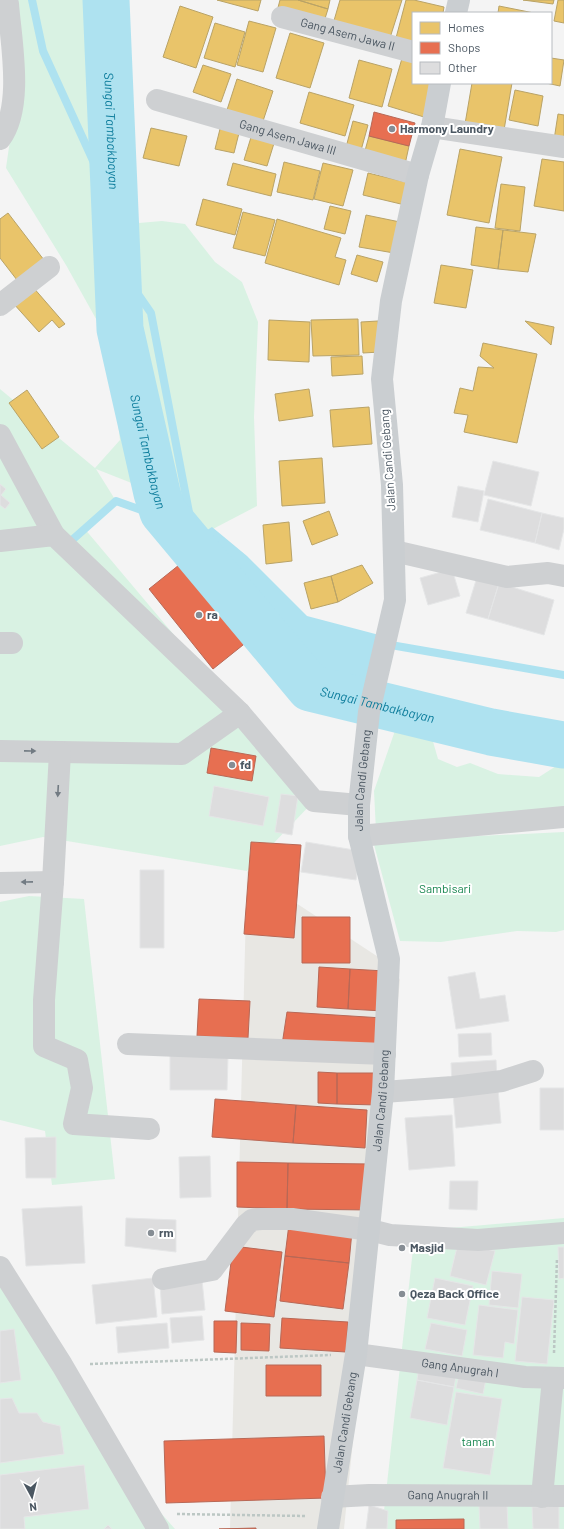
<svg xmlns="http://www.w3.org/2000/svg" width="564" height="1529" font-family="Barlow,sans-serif">
  <style>
    .commercial { fill: #e8e7e3 }
    .green { fill: #d9f2e3 }
    .water { fill: #aee2f0 }
    .homes { fill: #e9c46a; stroke: #b9a367 }
    .shops { fill: #e76f51; stroke: #b86856 }
    .lines { fill: none; stroke-linecap: round; stroke-linejoin: round }
    .stream { stroke: #aee2f0; stroke-width: 8 }
    .river { stroke: #aee2f0; stroke-width: 47 }
    .building { fill: #ddddde; stroke: #e5e6e7 }
    .path { stroke: #bcc7c4; stroke-width: 2.5; stroke-dasharray: 3 2; stroke-linecap: butt }
    .minor { stroke: #ced0d2; stroke-width: 22 }
    .major { stroke: #caced1; stroke-width: 22 }
    .oneway { fill: #727b83 }
    .poi-dot { fill: #868d94; stroke: #fff; stroke-width: 1.5 }
    .labels { text-anchor: middle; stroke-width: 4; stroke-linejoin: round; paint-order: stroke }
    .street-label { font-size: 12px; fill: #4a5661; stroke: #fff }
    .poi-label { font-size: 12px; font-weight: bold; fill: #4a5661; stroke: #fff; text-anchor: start }
    .park-label { font-size: 12px; fill: #17864f; stroke: #fff }
    .water-label { font-size: 13px; font-style: italic; fill: #0c7c9b; stroke: #fff }
  </style>
  <rect width="100%" height="100%" fill="#f4f4f4"/>
  <path class="commercial" d="M247,871L392,966L400,980L344,1529H230Z"/>
  <path class="green" d="M13,0H114L121,9L132,100L103,203L107,300L152,474L120,329L115,225L162,221L185,224L215,262L242,282L258,322L254,417L257,506L188,542L163,512L157,493L96,469L116,501L84,528L314,801L247,871L43,837L0,846V389L95,468L120,440L112,375L100,326L66,265L6,168L17,91Z
    M398,722L432,738L438,759L457,767L470,763L498,774L539,777L564,761V813L376,831L374,791Z
    M564,832V930L556,932L517,931L441,942L400,941L373,841Z
    M29,896L84,899L115,1179L52,1185L45,1131L0,1120V902Z
    M564,1218V1529H382L415,1231Z
    M0,1267L139,1488L175,1529H18L0,1512Z"/>
  <path class="water" d="M212,527L247,556L307,616L383,636L367,689L315,683L188,542Z"/>
  <path class="homes" d="M217,0H261L258,11Z
    M280,0H298L328,9L322,28L276,15Z
    M298,0H330L328,9Z
    M340,0H402L389,41L333,24Z
    M406,0H414L444,7L443,13H413V42L396,38Z
    M523,0H554L553,4Z
    M558,0H564V23L554,21Z
    M180,6L213,17L196,68L163,57Z
    M499,6L534,13H498Z
    M249,21L276,28L263,72L237,65Z
    M215,23L245,32L235,67L204,58Z
    M290,33L324,43L310,88L276,78Z
    M403,55L413,58V83H434L424,117L388,106Z
    M551,58L564,60L560,86L546,83H551Z
    M359,60L392,69L382,107L349,98Z
    M203,65L231,74L221,102L193,92Z
    M237,79L273,91L262,124L226,113Z
    M472,83H512L504,130L465,124Z
    M515,90L543,96L538,126L509,120Z
    M309,92L354,105L345,136L300,123Z
    M558,114L564,115V142L554,140Z
    M353,121L368,125L360,154L345,151Z
    M221,125L240,129L234,153L215,149Z
    M151,128L187,136L179,166L143,158Z
    M252,134L275,140L267,166L244,160Z
    M369,136L409,146L404,169L363,158Z
    M460,149L502,157L489,223L447,215Z
    M542,159L564,162V211L534,206Z
    M284,162L320,171L313,200L277,192Z
    M233,163L276,174L271,196L227,185Z
    M323,163L353,170L343,206L314,199Z
    M368,173L410,183L405,205L363,195Z
    M501,184L525,187L520,231L495,228Z
    M203,199L242,209L235,235L196,225Z
    M330,206L351,211L345,234L324,229Z
    M243,212L275,220L265,256L233,248Z
    M8,213L44,260L17,280L0,258V219Z
    M366,215L400,222L394,253L359,247Z
    M277,219L341,238L335,257L346,260L339,285L265,263Z
    M476,227L503,230L498,269L471,265Z
    M503,230L536,234L528,272L498,269Z
    M357,255L383,262L377,282L351,274Z
    M441,265L473,270L466,308L434,303Z
    M32,286L65,324L59,328L52,320L39,332L13,303Z
    M358,319L359,355L313,356L311,320Z
    M269,320L310,322L309,362L268,360Z
    M378,321L380,352L363,353L361,322Z
    M525,321L554,327L551,345Z
    M483,343L537,354L517,443L464,432L468,415L454,413L460,388L473,391L478,367L494,368L480,356Z
    M362,356L363,374L332,376L331,357Z
    M309,389L313,416L279,421L275,394Z
    M27,390L59,437L42,449L9,403Z
    M369,407L372,444L333,447L330,410Z
    M322,458L325,503L282,506L279,461Z
    M329,511L338,535L312,545L303,521Z
    M289,522L292,561L266,564L263,525Z
    M362,565L373,583L338,602L331,576Z
    M331,576L338,602L311,609L304,583Z"/>
  <path class="shops" d="M374,112L415,123L409,146L369,136Z
    M184,561L248,641L213,669L149,589Z
    M211,748L256,756L252,781L207,773Z
    M251,842L301,845L294,938L244,934Z
    M302,917H350V963H302Z
    M319,967L350,969L348,1009L317,1007Z
    M350,969L385,971L383,1011L348,1009Z
    M199,999L250,1001L248,1038L197,1036Z
    M287,1012L383,1018L378,1049L282,1045Z
    M318,1072L337,1073V1104L318,1103Z
    M337,1073H378V1105L337,1104Z
    M215,1099L296,1105L293,1143L212,1137Z
    M296,1105L367,1110L365,1148L293,1143Z
    M237,1162L288,1163L287,1209L237,1207Z
    M288,1163L371,1164L370,1210L287,1209Z
    M289,1224L352,1231L349,1263L285,1256Z
    M233,1246L282,1252L274,1317L225,1311Z
    M285,1256L349,1263L343,1309L280,1301Z
    M282,1318L348,1322L346,1352L280,1348Z
    M214,1321H237L236,1353L214,1352Z
    M241,1323L270,1324L269,1351L241,1350Z
    M266,1365H321V1396H266Z
    M324,1436L326,1498L166,1503L164,1441Z
    M464,1519V1529H396V1520Z
    M256,1528V1529H219Z"/>
  <g class="lines">
    <path class="stream" d="M32,0L43,51L101,178L131,284L151,313L192,528L207,541
      M64,542L71,541L116,501L192,528
      M385,644L564,675"/>
    <path class="river" id="s1" d="M106,0L120,329L157,493L163,512L310,688L491,732L564,745"/>
  </g>
  <path class="building" d="M493,461L539,472L531,506L484,495Z
    M0,484L6,489L1,495L10,503L5,509L0,505Z
    M458,486L484,491L478,522L452,517Z
    M488,499L542,513L535,543L480,530Z
    M542,513L564,518V529L559,550L535,543Z
    M452,569L460,596L428,605L420,578Z
    M477,577L499,583L488,619L466,613Z
    M499,583L554,600L544,635L488,619Z
    M214,786L269,797L263,826L209,816Z
    M281,794L298,796L292,835L275,832Z
    M306,842L360,851L356,880L301,872Z
    M140,870H164V948H140Z
    M475,972L480,999L505,995L509,1021L456,1029L448,977Z
    M491,1033L492,1055L459,1057L458,1034Z
    M170,1055L228,1056L227,1090H170Z
    M496,1060L497,1080L452,1083L451,1063Z
    M540,1088H564V1130H540Z
    M498,1089L501,1123L456,1128L453,1094Z
    M452,1115L455,1166L409,1170L405,1118Z
    M56,1137V1178H26L25,1138Z
    M210,1156L211,1197L180,1198L179,1157Z
    M450,1181H478L477,1210L449,1209Z
    M82,1206L85,1263L26,1266L22,1209Z
    M126,1218L176,1220V1252L125,1246Z
    M458,1243L495,1251L486,1285L450,1276Z
    M558,1247H564V1278L559,1279Z
    M492,1271L522,1274L518,1308L489,1305Z
    M153,1278L157,1317L96,1324L92,1285Z
    M435,1278L473,1286L465,1325L427,1318Z
    M202,1280L205,1310L162,1314L160,1284Z
    M522,1297L554,1300L547,1364L515,1361Z
    M479,1305L518,1310L514,1344L505,1342L503,1358L473,1355Z
    M202,1316L204,1340L172,1343L170,1318Z
    M167,1323L169,1348L118,1353L116,1327Z
    M431,1323L467,1330L462,1356L425,1349Z
    M14,1329L21,1380L0,1383V1331Z
    M419,1366L457,1371L454,1387L417,1380Z
    M460,1370L487,1374L483,1394L456,1388Z
    M417,1380L454,1387L447,1425L410,1418Z
    M456,1392L502,1399L490,1475L443,1468Z
    M12,1398L19,1413H37L43,1422L60,1426L64,1454L0,1463V1399Z
    M84,1465L89,1509L24,1517L25,1529H0V1475Z
    M507,1503L508,1529H480L479,1505Z
    M369,1505L388,1511L387,1529H366Z
    M559,1506V1529H533L532,1507Z
    M108,1525L112,1529H104Z"/>
  <g class="lines">
    <path class="path" d="M554,1353L557,1258
      M90,1364L331,1355
      M177,1514L306,1516"/>
    <g class="minor">
      <path id="s2" d="M282,17L413,52"/>
      <path id="s3" d="M157,100L418,175"/>
      <path d="M432,127L564,147"/>
      <path d="M0,139C24,107 11,42 8,4"/>
      <path d="M0,305L49,267"/>
      <path d="M0,435L54,535"/>
      <path d="M0,541L54,535L240,713L314,801L359,805"/>
      <path d="M394,551L507,577L548,573L564,576"/>
      <path d="M0,643H12"/>
      <path d="M0,751L182,754L240,713"/>
      <path d="M60,752L53,882L44,1000V1046L77,1060L82,1088L74,1124L149,1129"/>
      <path d="M359,836L564,817"/>
      <path d="M0,883L53,882"/>
      <path d="M128,1044L385,1054"/>
      <path d="M383,1092L453,1087L502,1081L533,1071"/>
      <path d="M0,1267L62,1365L158,1529"/>
      <path d="M163,1279L212,1270L246,1225L252,1220L261,1219H292L370,1230L390,1235L478,1240L564,1233"/>
      <path id="s4" d="M356,1354L525,1377L564,1378"/>
      <path id="s5" d="M332,1497L369,1495L564,1496"/>
      <path d="M542,1497L553,1378"/>
    </g>
    <g class="major">
      <path d="M456,13L459,0"/>
      <path id="s6" d="M328,1529L356,1354L383,1092L389,959L359,836V805L369,712L395,600L392,485L382,379L391,301L418,175L432,127L440,83"/>
    </g>
  </g>
  <defs><path id="oneway-solid" d="M-6-.8H1V-3.2L6.5 0L1 3.2V.8H-6Z"/></defs>
  <g class="oneway">
    <use href="#oneway-solid" transform="translate(30 751) rotate(1)"/>
    <use href="#oneway-solid" transform="translate(58 791) rotate(93)"/>
    <use href="#oneway-solid" transform="translate(27 882) rotate(179)"/>
  </g>
  <g class="poi-dot">
    <circle cx="392" cy="129" r="4"/>
    <circle cx="199" cy="615" r="4"/>
    <circle cx="232" cy="765" r="4"/>
    <circle cx="151" cy="1233" r="4"/>
    <circle cx="402" cy="1248" r="4"/>
    <circle cx="402" cy="1294" r="4"/>
  </g>
  <g class="labels">
    <g class="street-label">
      <text dy="4" stroke="none"><textPath href="#s2" startOffset="68">Gang Asem Jawa II</textPath></text>
      <text dy="4" stroke="none"><textPath href="#s3" startOffset="136">Gang Asem Jawa III</textPath></text>
      <text transform="translate(388 460) rotate(-94)" y="4">Jalan Candi Gebang</text>
      <text dy="4" stroke="none"><textPath href="#s6" startOffset="756">Jalan Candi Gebang</textPath></text>
      <text dy="4" stroke="none"><textPath href="#s6" startOffset="432">Jalan Candi Gebang</textPath></text>
      <text dy="4" stroke="none"><textPath href="#s4" startOffset="105">Gang Anugrah I</textPath></text>
      <text dy="4" stroke="none"><textPath href="#s6" startOffset="108">Jalan Candi Gebang</textPath></text>
      <text dy="4" stroke="none"><textPath href="#s5" startOffset="116">Gang Anugrah II</textPath></text>
    </g>
    <g class="poi-label">
      <text x="400" y="133">Harmony Laundry</text>
      <text x="207" y="619">ra</text>
      <text x="240" y="769">fd</text>
      <text x="159" y="1237">rm</text>
      <text x="410" y="1252">Masjid</text>
      <text x="410" y="1298">Qeza Back Office</text>
    </g>
    <g class="park-label">
      <text x="445" y="893">Sambisari</text>
      <text x="478" y="1446">taman</text>
    </g>
    <g class="water-label">
      <text dy="5" stroke="none"><textPath href="#s1" startOffset="131">Sungai Tambakbayan</textPath></text>
      <text dy="5" stroke="none"><textPath href="#s1" startOffset="455">Sungai Tambakbayan</textPath></text>
      <text dy="5" stroke="none"><textPath href="#s1" startOffset="816">Sungai Tambakbayan</textPath></text>
    </g>
  </g>
  <rect x="412" y="12" width="140" height="72" fill="#ffffff" stroke="#b7bbc0"/>
  <rect x="420" y="22" width="20" height="12" fill="#e9c46a" stroke="#b7bbc0"/>
  <text x="448" y="32" font-size="12" fill="#4a5661">Homes</text>
  <rect x="420" y="42" width="20" height="12" fill="#e76f51" stroke="#b7bbc0"/>
  <text x="448" y="52" font-size="12" fill="#4a5661">Shops</text>
  <rect x="420" y="62" width="20" height="12" fill="#ddddde" stroke="#b7bbc0"/>
  <text x="448" y="72" font-size="12" fill="#4a5661">Other</text>
  <g transform="translate(32 1497) rotate(173)" stroke="#ffffff" stroke-width="3" paint-order="stroke">
  <path d="M0-3L7 15L0 10L-7 15Z" fill="#4a5661"/>
  <text y="-6" font-size="11" font-weight="bold" text-anchor="middle" fill="#4a5661">N</text>
  </g>
</svg>
